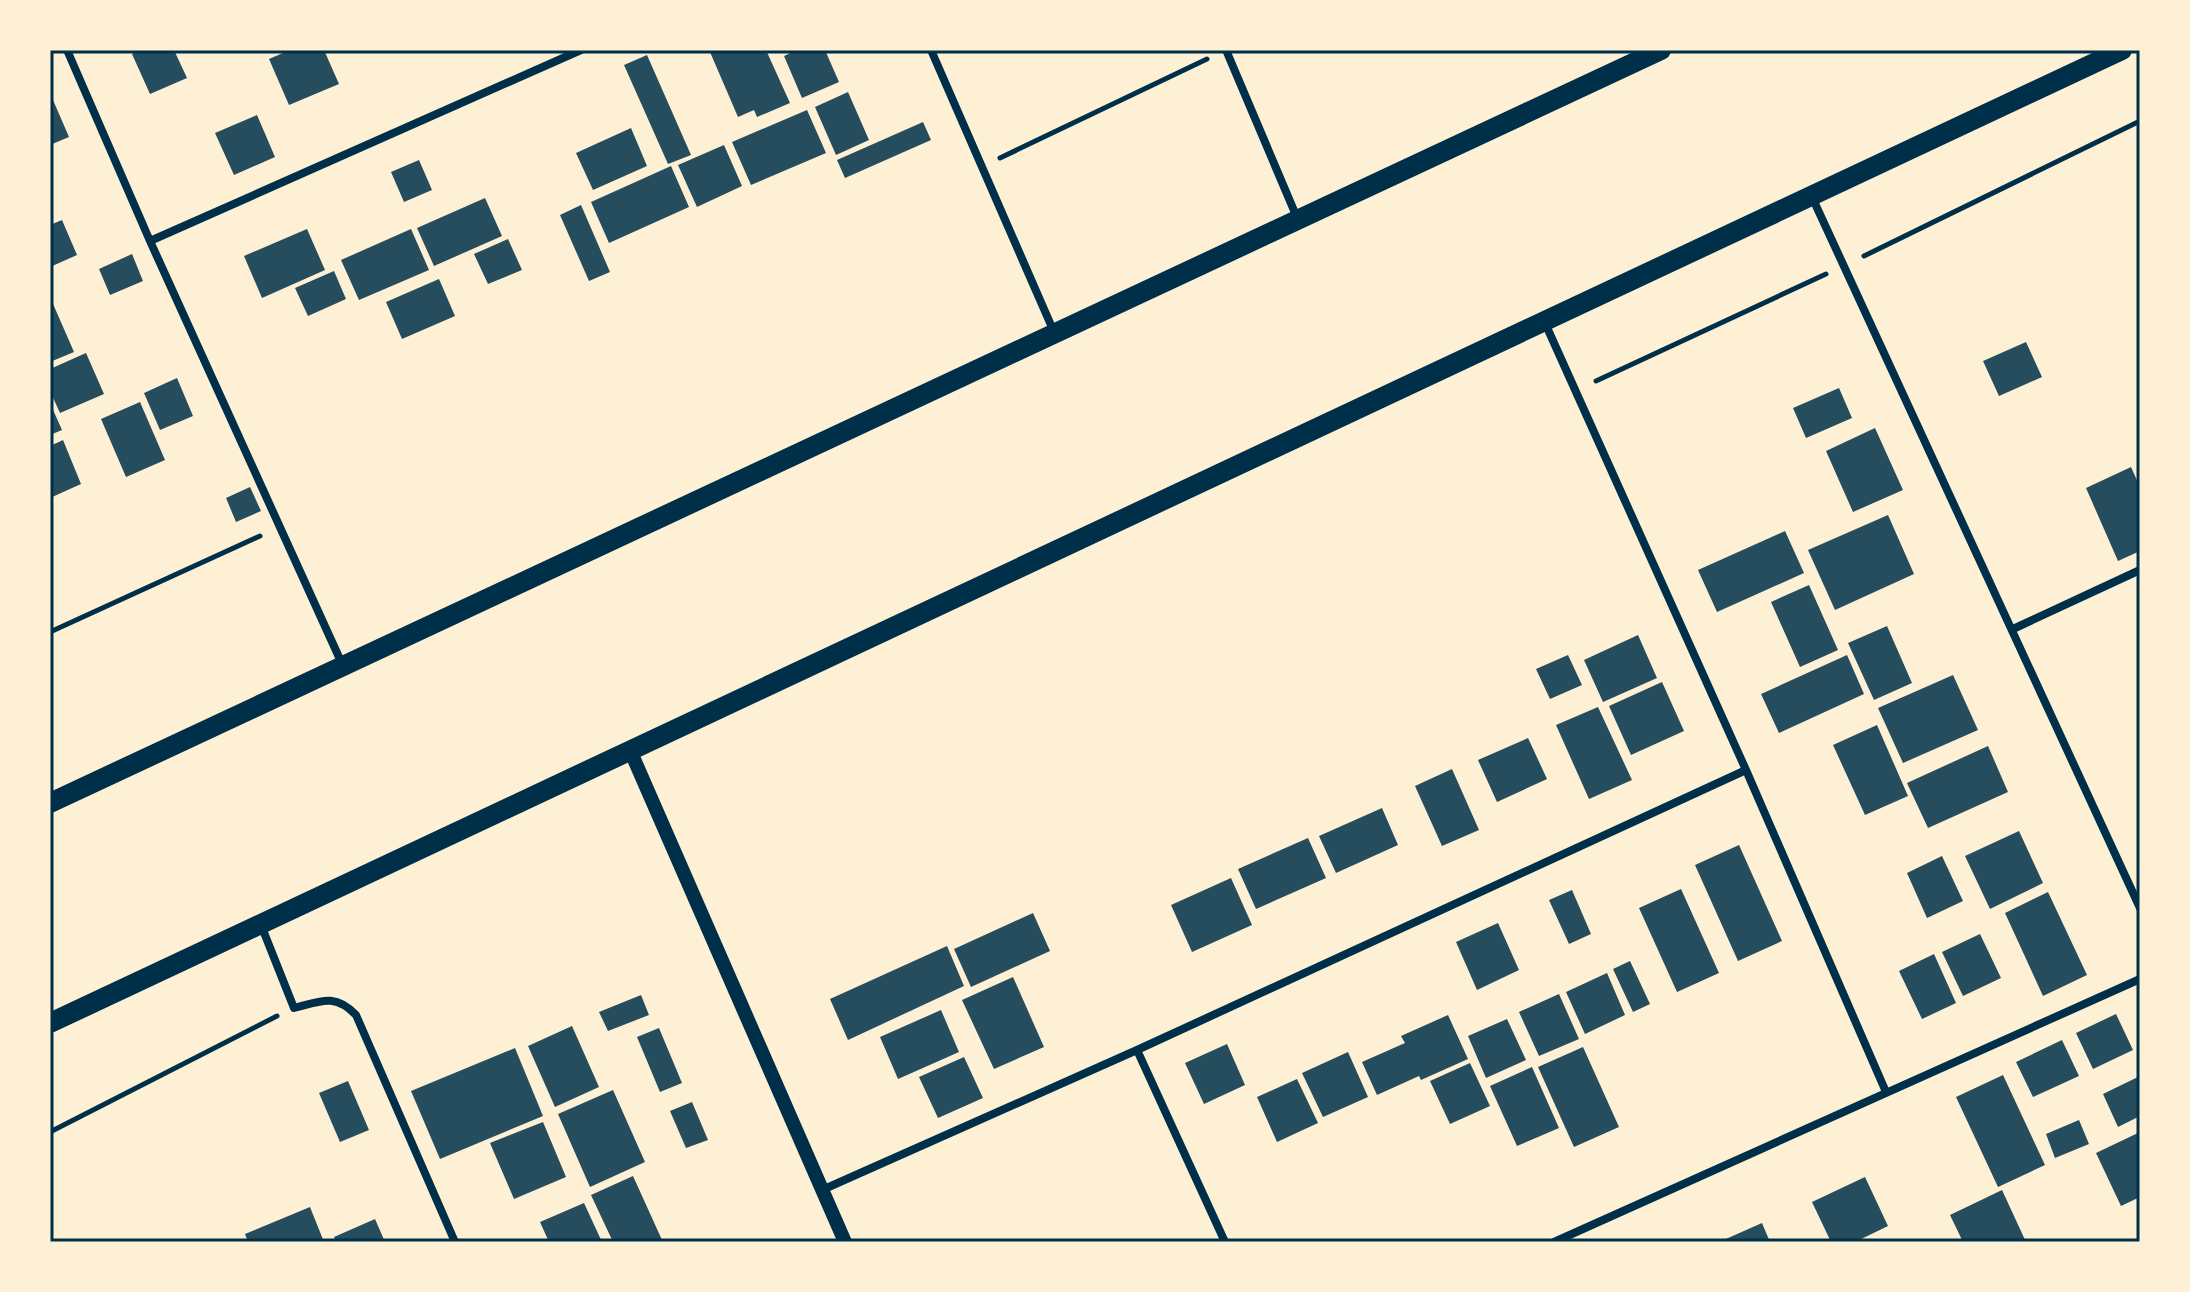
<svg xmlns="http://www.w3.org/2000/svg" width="2190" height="1292" font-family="'Work Sans',sans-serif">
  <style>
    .building { fill: #264d5e }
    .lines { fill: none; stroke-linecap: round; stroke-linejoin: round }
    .path { stroke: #003049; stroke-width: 5 }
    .minor { stroke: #003049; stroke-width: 8 }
    .tertiary { stroke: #003049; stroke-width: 14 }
    .primary { stroke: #003049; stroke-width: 20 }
    .neatline { fill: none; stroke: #003049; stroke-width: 3 }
  </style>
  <rect width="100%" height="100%" fill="#fdf0d5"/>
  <path class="building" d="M140,50H174L187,78L150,94L132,54Z
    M290,50H324L339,84L289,105L269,59Z
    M716,50H766L790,103L757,117L754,110L738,117L710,52Z
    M797,50H825L839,82L802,98L784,56Z
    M647,55L691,155L668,164L624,65Z
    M848,92L869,140L836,155L815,107Z
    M50,93L69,137L50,145Z
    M807,110L826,153L751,185L732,142Z
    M257,115L275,157L234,175L215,133Z
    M923,122L931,140L845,178L837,160Z
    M631,128L647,166L593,190L576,153Z
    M724,145L742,186L697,207L678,165Z
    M419,160L432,190L404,202L391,172Z
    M671,166L689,207L609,243L591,202Z
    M485,198L502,236L434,266L417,228Z
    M581,205L610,272L589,281L560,215Z
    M62,220L77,255L50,267V225Z
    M307,229L325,270L262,298L244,256Z
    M411,229L429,270L359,300L341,260Z
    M508,239L522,270L488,284L474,254Z
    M132,254L143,281L110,295L99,269Z
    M334,271L346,299L308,316L295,288Z
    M439,279L455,316L402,339L386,302Z
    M50,297L74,352L50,362Z
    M2026,342L2042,377L1999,396L1983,361Z
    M86,353L104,394L60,413L50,391V369Z
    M177,378L193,416L160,430L144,393Z
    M1839,388L1852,418L1806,438L1793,408Z
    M140,402L165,460L126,477L101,419Z
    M50,403L62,430L50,435Z
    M1875,428L1903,490L1853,512L1826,451Z
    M63,440L81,484L50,498V446Z
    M2131,467L2140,487V551L2118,561L2086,488Z
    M250,487L261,511L236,522L226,498Z
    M1888,515L1914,574L1835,610L1808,550Z
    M1785,531L1804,573L1717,612L1698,570Z
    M1809,585L1838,650L1800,667L1771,602Z
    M1887,626L1912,683L1874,700L1848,643Z
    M1638,635L1657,678L1603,702L1584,660Z
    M1568,655L1582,685L1550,699L1536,669Z
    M1847,655L1864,694L1779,733L1761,694Z
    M1953,675L1978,730L1903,763L1878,708Z
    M1662,682L1684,731L1631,755L1609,706Z
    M1598,707L1632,780L1589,799L1556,725Z
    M1877,725L1908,796L1865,815L1833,745Z
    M1528,738L1547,779L1497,802L1478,760Z
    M1988,746L2008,792L1928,828L1907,783Z
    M1452,769L1479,830L1442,846L1415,786Z
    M1382,808L1398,845L1336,873L1319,836Z
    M2019,831L2043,883L1990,909L1965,856Z
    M1308,838L1326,878L1256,909L1238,869Z
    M1739,845L1782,941L1738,961L1695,865Z
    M1942,856L1963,901L1927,918L1907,873Z
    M1231,878L1252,925L1192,952L1171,905Z
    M1681,889L1719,973L1677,992L1639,908Z
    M1572,890L1591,934L1569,944L1549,900Z
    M2048,892L2087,975L2043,996L2005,913Z
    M1033,913L1050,951L971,987L954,949Z
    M1498,923L1519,970L1477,990L1456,942Z
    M1980,934L2001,978L1963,996L1942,952Z
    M947,946L964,986L848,1040L830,999Z
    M1934,954L1956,1003L1922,1019L1899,971Z
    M1630,961L1650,1004L1633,1012L1613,969Z
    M1607,973L1625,1015L1585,1034L1566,992Z
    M1013,977L1044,1047L994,1069L962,1000Z
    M1559,994L1579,1039L1539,1056L1519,1012Z
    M641,995L649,1015L608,1031L599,1012Z
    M941,1010L959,1052L898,1079L880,1037Z
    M2116,1014L2133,1050L2093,1069L2076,1033Z
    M1448,1015L1468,1059L1421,1080L1419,1076L1377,1095L1362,1062L1405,1043L1401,1036Z
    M1507,1019L1526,1060L1486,1078L1468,1036Z
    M572,1026L599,1087L555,1107L528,1046Z
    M659,1028L682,1083L660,1092L637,1037Z
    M2062,1040L2079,1076L2033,1097L2016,1062Z
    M1227,1044L1245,1085L1204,1104L1185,1063Z
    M1583,1047L1619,1127L1574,1147L1538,1067Z
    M515,1048L543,1116L440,1159L411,1091Z
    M1348,1052L1368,1097L1323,1117L1302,1073Z
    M964,1057L983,1098L938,1118L919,1077Z
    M1470,1063L1490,1106L1450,1124L1430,1081Z
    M1532,1067L1559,1128L1517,1146L1490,1086Z
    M2003,1075L2045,1165L1998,1187L1956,1097Z
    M2140,1076V1116L2118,1127L2103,1094Z
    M1297,1079L1318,1123L1277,1142L1257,1097Z
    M348,1081L369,1130L340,1142L319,1093Z
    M613,1090L645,1162L590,1187L558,1114Z
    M692,1102L708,1140L686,1148L670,1111Z
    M2079,1120L2089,1144L2055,1158L2046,1134Z
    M543,1122L566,1177L514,1199L490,1143Z
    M2140,1132V1197L2121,1206L2096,1153Z
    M633,1176L662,1240L657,1242H613L591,1195Z
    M1865,1177L1888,1226L1855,1242H1831L1812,1202Z
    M2002,1190L2026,1242H1963L1950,1215Z
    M584,1203L602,1242H549L540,1222Z
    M310,1207L324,1242H248L245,1234Z
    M375,1219L385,1242H336L334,1237Z
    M1762,1223L1770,1242H1719Z"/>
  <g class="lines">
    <path class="path" d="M1000,158L1207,59
      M1864,256L2140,121
      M1596,381L1826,274
      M50,632L260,536
      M50,1132L277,1016"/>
    <path class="minor" d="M67,50L150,241L343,666
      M931,50L1054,332
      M1226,50L1298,220
      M1812,197L2140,908
      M150,241L581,50
      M1545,323L1746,770L1886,1092
      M2013,629L2140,570
      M261,925L294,1008C321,1001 335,993 356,1015L455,1242
      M1137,1050L1225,1242
      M822,1190L1137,1050L1746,770
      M1554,1242L2140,979"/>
    <path class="tertiary" d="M630,750L845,1242"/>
    <path class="primary" d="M50,803L1661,50
      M50,1023L2122,50"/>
  </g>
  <rect width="2190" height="1292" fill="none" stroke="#fdf0d5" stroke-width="104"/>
  <rect x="52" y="52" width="2086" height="1188" class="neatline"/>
</svg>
